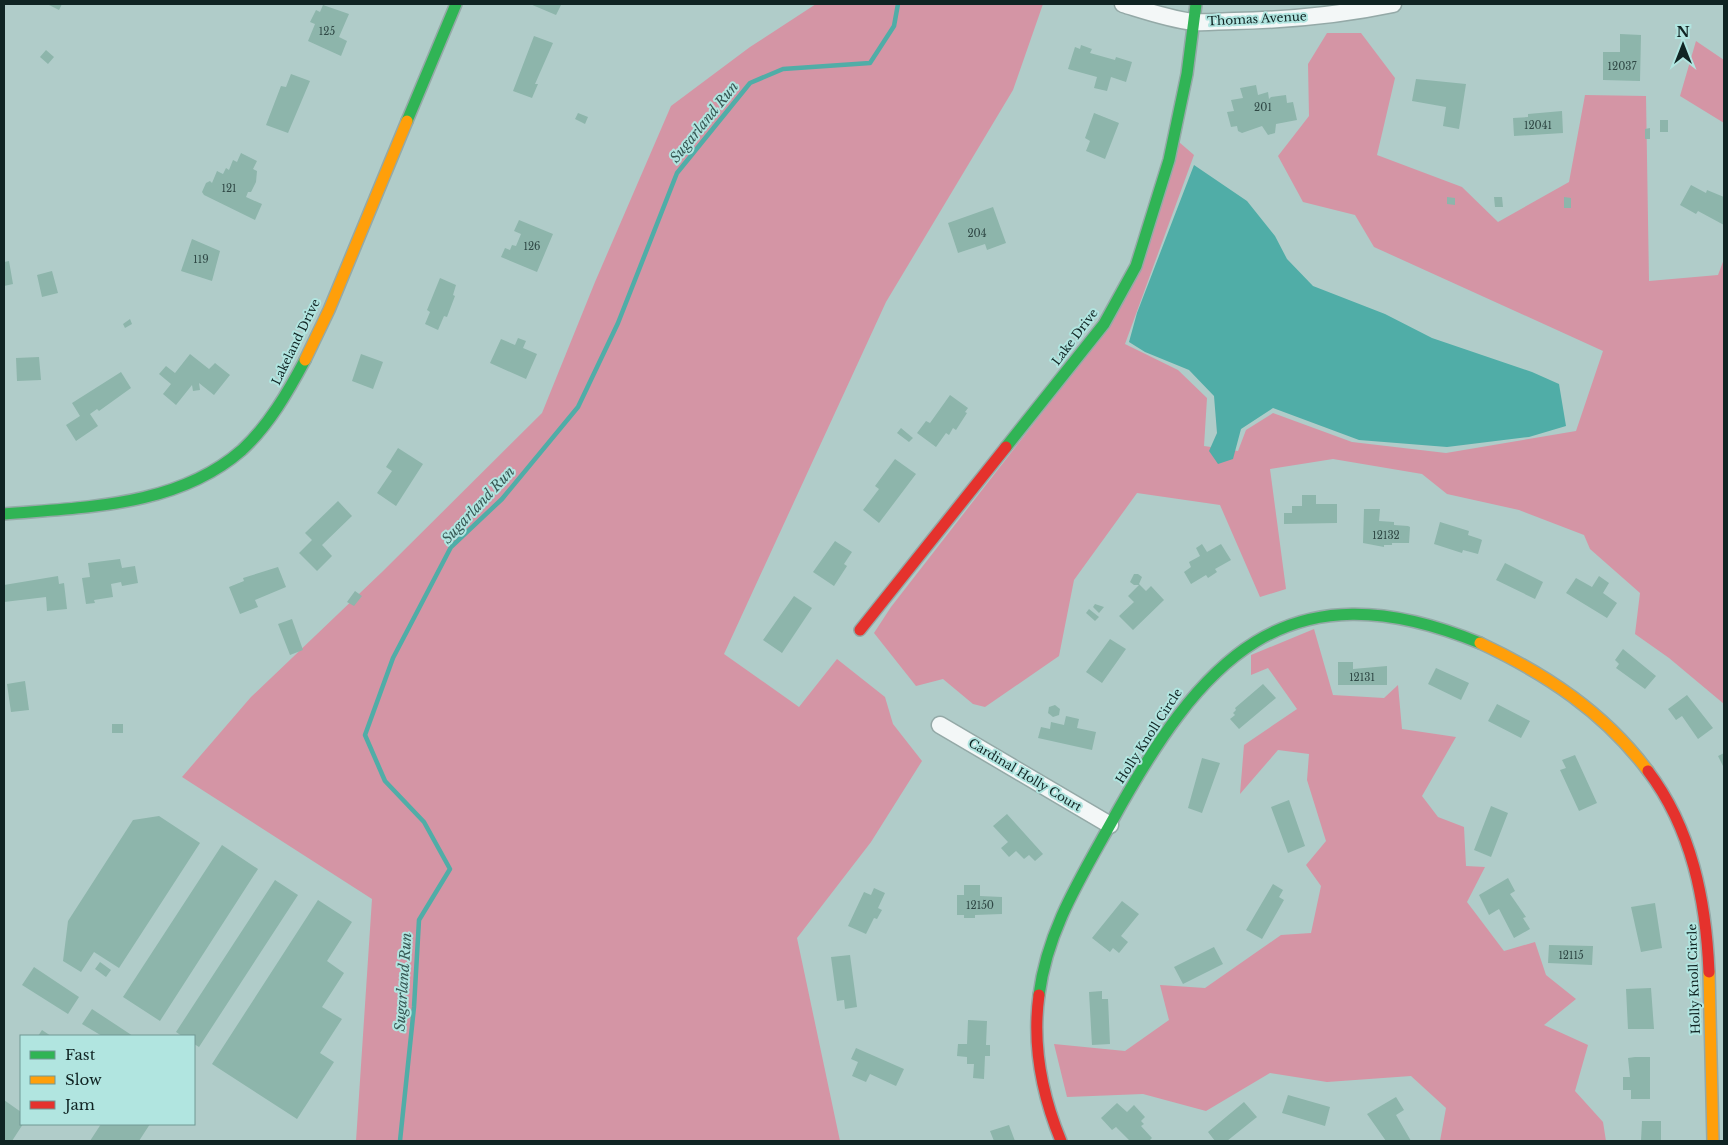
<svg xmlns="http://www.w3.org/2000/svg" width="1728" height="1145" font-family="'Libre Baskerville',serif">
  <style>
    .green { fill: #d495a5 }
    .water { fill: #50ada7 }
    .lines { fill: none; stroke-linecap: round; stroke-linejoin: round }
    .stream { stroke: #50ada7; stroke-width: 4.5 }
    .building { fill: #8db5ab }
    .street-casing { stroke: #94a9a7; stroke-width: 19 }
    .fast-casing { stroke: #94a9a7; stroke-width: 14 }
    .slow-casing { stroke: #94a9a7; stroke-width: 14 }
    .jam-casing { stroke: #94a9a7; stroke-width: 14 }
    .street { stroke: #f3f7f7; stroke-width: 16 }
    .fast { stroke: #30b455; stroke-width: 11 }
    .slow { stroke: #ff9f0a; stroke-width: 11 }
    .jam { stroke: #e5322d; stroke-width: 11 }
    .labels { text-anchor: middle; stroke-width: 4; stroke-linejoin: round; paint-order: stroke }
    .number-label { font-size: 10px; fill: #2f4845 }
    .street-label { font-size: 12px; fill: #102423; stroke: #b1e5e0 }
    .water-label { font-size: 14px; font-style: italic; fill: #375955; stroke: #b1e5e0 }
  </style>
  <rect width="100%" height="100%" fill="#b0ccc9"/>
  <path class="green" d="M816,4H1043L1013,90L886,302L724,654L799,707L837,659L885,697L893,724L922,761L871,842L797,938L840,1141H356L372,899L182,777L251,697L382,572L542,413L595,282L671,106L750,47Z
    M1327,33H1361L1395,78L1377,155L1462,187L1498,222L1569,182L1585,95L1646,96L1649,281L1718,275L1724,259V704L1669,658L1635,634L1640,593L1590,549L1584,535L1519,510L1447,494L1422,474L1333,459L1270,469L1286,589L1260,597L1220,505L1137,493L1074,580L1059,656L985,707L973,704L943,679L916,686L874,633L891,607L1111,324L1179,142L1194,155L1125,344L1178,370L1207,398L1204,446L1238,451L1246,430L1273,413L1352,442L1446,453L1576,431L1603,351L1374,247L1355,215L1303,202L1278,156L1309,116L1308,64Z
    M1696,41L1724,60V123L1680,96Z
    M1314,629L1333,695L1384,698L1398,685L1402,729L1456,737L1422,796L1438,817L1464,827L1466,866L1485,867L1467,902L1504,951L1535,942L1546,975L1576,999L1544,1025L1588,1045L1575,1091L1603,1122L1606,1141H1440L1446,1108L1411,1076L1327,1082L1270,1073L1206,1111L1143,1094L1067,1097L1054,1044L1125,1051L1169,1020L1160,985L1205,988L1281,935L1311,933L1321,886L1306,865L1326,841L1307,780L1309,754L1278,750L1240,794L1244,745L1297,709L1268,668L1251,675V655Z"/>
  <path class="water" d="M1194,165L1247,201L1275,236L1287,259L1313,286L1385,314L1432,338L1532,372L1559,384L1566,426L1529,437L1447,447L1359,440L1273,408L1241,429L1233,459L1218,464L1209,451L1217,433L1214,396L1189,370L1145,352L1129,342L1137,313Z"/>
  <g class="lines">
    <path class="stream" d="M400,1141L414,1007L419,920L450,869L424,822L385,781L365,735L393,658L451,547L502,499L578,407L618,323L677,173L750,83L783,69L870,63L894,26L898,4"/>
  </g>
  <path class="building" d="M47,4H62L59,10Z
    M530,4H557L561,5L556,15Z
    M323,5L349,14L339,37L347,41L341,56L308,41L315,24L310,22L316,10L320,12Z
    M1620,34L1641,35L1640,81L1603,80V52H1620Z
    M534,36L553,43L535,84H538L532,98L513,91Z
    M1081,45L1092,49L1090,53L1115,60L1116,57L1132,62L1126,82L1111,77L1107,91L1094,88L1097,77L1068,69L1075,47L1080,49Z
    M46,50L54,57L48,64L40,57Z
    M291,74L310,81L288,133L266,125L281,86L286,87Z
    M1416,79L1466,84L1459,129L1443,126L1446,107L1412,101Z
    M1256,85L1258,95L1268,92L1269,99L1271,97L1286,95L1287,103L1293,102L1297,120L1276,124L1275,133L1268,135L1262,126L1242,133L1238,131L1237,126L1231,127L1227,112L1234,111L1231,100L1243,98L1240,88Z
    M1562,111L1563,133L1514,136L1513,118L1528,117V114Z
    M578,113L588,117L585,124L575,119Z
    M1094,113L1119,123L1105,159L1086,151L1090,141L1085,138Z
    M1660,120H1668V132H1660Z
    M1650,128V139H1645V129Z
    M241,153L257,161L253,169L257,171L256,182L251,192H248L246,197L262,204L255,220L204,195L202,192L206,183L210,181L212,183L217,171L223,174L226,168L229,170L233,160L237,162Z
    M1691,185L1706,193L1707,190L1724,197V225L1698,211L1696,214L1680,205Z
    M1447,197L1455,198V205L1447,204Z
    M1494,197H1502L1503,207H1495Z
    M1564,197L1571,198V208H1564Z
    M993,207L1006,243L987,250L985,244L958,253L948,223Z
    M519,220L553,234L537,272L501,257L505,248L510,250L512,245L516,246L521,234L514,231Z
    M192,239L220,251L212,281L181,271Z
    M9,261L13,284L4,286V262Z
    M52,271L58,293L42,297L37,275Z
    M440,278L456,285L453,295L455,296L447,317L444,316L438,330L425,324L430,312L427,310Z
    M130,319L132,324L125,328L123,324Z
    M518,338L526,341L523,348L537,354L526,379L490,363L501,339L515,345Z
    M190,354L209,369L215,363L230,375L214,395L199,383L200,390L193,391L192,385L176,405L163,394L171,384L159,374L166,366L175,373Z
    M361,354L383,362L373,389L352,381Z
    M39,357L41,380L17,381L16,358Z
    M121,372L131,388L99,411L97,409L90,414L98,426L76,441L66,425L80,416L72,403Z
    M950,395L968,408L965,412L967,413L956,430L953,428L949,435L946,433L936,447L917,433L926,421L930,423Z
    M901,428L913,438L909,442L897,433Z
    M398,448L423,464L396,506L377,493L392,471L386,467Z
    M895,459L916,474L879,523L863,510L879,489L875,486Z
    M1302,495H1316V504H1337V523L1284,524V513H1292V506H1302Z
    M338,501L352,516L322,545L332,556L317,571L299,553L312,540L305,533Z
    M1364,509H1380L1379,521L1394,522V525L1408,526L1410,527L1409,543H1392V545H1384V547L1363,543Z
    M1440,522L1469,531L1468,535L1480,539L1482,540L1478,554L1463,550L1462,553L1434,544Z
    M835,541L852,552L844,564L847,566L834,586L813,572Z
    M1202,544L1207,552L1221,544L1231,560L1215,569L1217,572L1208,578L1206,575L1191,584L1184,572L1191,567L1189,562L1200,556L1196,548Z
    M120,559L122,568L135,566L138,583L122,586L121,582L111,584L113,597L94,600L95,603L86,604L82,578L90,577L88,563Z
    M1505,563L1543,582L1535,599L1496,580Z
    M278,567L286,587L255,600L258,607L240,614L229,587L244,581L243,578Z
    M1134,574H1138L1142,577L1139,584L1146,591L1151,586L1164,600L1133,630L1119,616L1134,602L1128,596L1139,585H1134L1130,582Z
    M58,576L59,584L64,583L67,609L47,611L46,597L4,602V585Z
    M1599,576L1609,583L1603,593L1617,603L1607,618L1566,593L1576,578L1592,587Z
    M355,591L362,596L354,606L347,602Z
    M794,596L812,608L782,653L763,640Z
    M1095,604L1104,607L1099,613L1093,607Z
    M1089,609L1099,617L1095,621L1086,613Z
    M292,619L303,650L290,655L278,624Z
    M1110,639L1126,649L1102,683L1086,672Z
    M1623,649L1656,676L1645,689L1616,668L1619,664L1615,660Z
    M1338,662H1353V669L1387,666V685H1338Z
    M1436,668L1469,683L1461,700L1428,684Z
    M25,681L29,710L11,712L7,684Z
    M1263,684L1276,698L1239,729L1230,719L1235,715L1233,713L1236,710L1235,708Z
    M1687,695L1713,728L1698,739L1682,716L1676,720L1668,709Z
    M1497,704L1530,721L1521,738L1488,721Z
    M1055,705L1060,709L1059,715L1053,717L1048,713L1049,707Z
    M1066,716L1079,719L1077,728L1096,732L1092,750L1038,738L1041,727L1050,729L1051,722L1064,725Z
    M112,724H123V733H112Z
    M1724,753V768L1718,756Z
    M1575,755L1597,803L1579,811L1560,770L1566,768L1562,760Z
    M1202,758L1220,763L1202,813L1188,808Z
    M1289,800L1305,846L1288,853L1271,807Z
    M1491,806L1508,813L1491,857L1474,850Z
    M1007,814L1043,854L1035,861L1029,855L1024,859L1016,851L1009,857L1001,848L1008,842L993,826Z
    M159,816L200,843L119,968L94,952L81,972L63,961L68,921L133,820Z
    M222,845L258,869L160,1021L123,997Z
    M1508,878L1515,891L1510,894L1526,917L1523,918L1530,929L1514,938L1499,909L1489,915L1479,895Z
    M275,880L298,895L199,1047L194,1044V1036H182L176,1032Z
    M1273,884L1283,890L1279,897L1284,900L1262,939L1246,930Z
    M964,885H980V896L1002,897V914L975,915V918H964V915H957V895H964Z
    M874,888L885,893L878,908L882,910L877,919L874,918L866,934L848,926L864,892L871,895Z
    M318,900L352,922L327,961L344,973L322,1007L342,1019L320,1053L334,1062L297,1119L212,1064Z
    M1122,901L1139,914L1121,936L1128,942L1119,953L1113,948L1110,952L1092,938Z
    M1655,903L1662,948L1641,952L1631,907Z
    M1549,945L1593,946L1592,965L1548,963Z
    M1214,947L1223,964L1183,984L1174,967Z
    M850,955L857,1007L845,1009L844,1000L837,1001L831,957Z
    M100,962L111,970L106,977L95,969Z
    M34,967L79,997L68,1014L22,985Z
    M1651,988L1654,1029H1628L1626,989Z
    M1102,991V999H1108L1110,1044L1092,1045L1089,992Z
    M92,1009L133,1036H102L82,1024Z
    M968,1020L987,1021L986,1045H990V1056H985L984,1079L973,1078L974,1064H967V1057L957,1056L958,1044H967Z
    M42,1030L51,1036H38Z
    M856,1048L904,1069L896,1086L870,1074L866,1082L852,1076L858,1062L851,1059Z
    M1635,1057H1650V1099H1631V1090H1623V1077H1630L1628,1058Z
    M1288,1095L1330,1107L1325,1126L1282,1113Z
    M1396,1097L1404,1110L1396,1115L1411,1141H1386L1367,1114Z
    M4,1100L21,1112V1124H23L12,1141H4Z
    M1244,1102L1257,1117L1227,1141H1215L1208,1132Z
    M1117,1103L1127,1112L1134,1105L1145,1117L1141,1121L1144,1124L1141,1126L1152,1138L1149,1141H1130L1116,1127L1112,1130L1101,1118Z
    M1642,1121H1661V1141H1641Z
    M101,1124H150L139,1141H90Z
    M1009,1125L1015,1141H994L990,1131Z"/>
  <g class="lines">
    <g class="street-casing">
      <path id="street" d="M1123,4C1146,11 1169,19 1193,22C1206,23 1221,21 1234,21C1288,20 1341,15 1393,4
        M940,725L1110,825"/>
    </g>
    <g class="fast-casing">
      <path id="fast" d="M407,121L456,4
        M1006,447L1104,324L1136,266L1169,160L1187,74L1196,4
        M4,514C85,507 177,507 242,450C269,425 288,392 305,360
        M1039,995C1047,931 1080,879 1111,823C1200,661 1284,562 1480,643"/>
    </g>
    <g class="slow-casing">
      <path id="slow" d="M305,360L329,310L407,121
        M1480,643C1546,674 1604,712 1648,771
        M1709,972L1713,1141"/>
    </g>
    <g class="jam-casing">
      <path id="jam" d="M860,630L1006,447
        M1648,771C1692,829 1706,901 1709,972
        M1039,995C1032,1046 1042,1095 1061,1141"/>
    </g>
    <use href="#street" class="street"/>
    <use href="#fast" class="fast"/>
    <use href="#slow" class="slow"/>
    <use href="#jam" class="jam"/>
  </g>
  <g class="labels">
    <g class="number-label">
      <text x="327" y="35">125</text>
      <text x="1622" y="70">12037</text>
      <text x="1263" y="111">201</text>
      <text x="1538" y="129">12041</text>
      <text x="229" y="192">121</text>
      <text x="977" y="237">204</text>
      <text x="532" y="250">126</text>
      <text x="201" y="263">119</text>
      <text x="1386" y="539">12132</text>
      <text x="1362" y="681">12131</text>
      <text x="980" y="909">12150</text>
      <text x="1571" y="959">12115</text>
    </g>
    <g class="street-label">
      <text transform="translate(1257 19) rotate(-3)" y="4">Thomas Avenue</text>
      <text transform="translate(1075 337) rotate(-53)" y="4">Lake Drive</text>
      <text transform="translate(296 342) rotate(-64)" y="4">Lakeland Drive</text>
      <text transform="translate(1149 736) rotate(-57)" y="4">Holly Knoll Circle</text>
      <text transform="translate(1025 775) rotate(31)" y="4">Cardinal Holly Court</text>
      <text transform="translate(1694 979) rotate(-92)" y="4">Holly Knoll Circle</text>
    </g>
    <g class="water-label">
      <text transform="translate(704 122) rotate(-51)" y="5">Sugarland Run</text>
      <text transform="translate(478 505) rotate(-47)" y="5">Sugarland Run</text>
      <text transform="translate(403 982) rotate(-86)" y="5">Sugarland Run</text>
    </g>
  </g>
  <rect width="1728" height="1145" fill="none" stroke="#102423" stroke-width="10"/>
  <rect x="20" y="1035" width="175" height="90" fill="#b1e5e0" stroke="#719894"/>
  <rect x="30" y="1051" width="25" height="8" fill="#30b455" stroke="#719894"/>
  <text x="65" y="1060" font-size="15" fill="#102423">Fast</text>
  <rect x="30" y="1076" width="25" height="8" fill="#ff9f0a" stroke="#719894"/>
  <text x="65" y="1085" font-size="15" fill="#102423">Slow</text>
  <rect x="30" y="1101" width="25" height="8" fill="#e5322d" stroke="#719894"/>
  <text x="65" y="1110" font-size="15" fill="#102423">Jam</text>
  <g transform="translate(1683 45)" stroke="#b1e5e0" stroke-width="4" paint-order="stroke">
  <path d="M0-4L9 19L0 12L-9 19Z" fill="#102423"/>
  <text y="-8" font-size="14" font-weight="bold" text-anchor="middle" fill="#102423">N</text>
  </g>
</svg>
